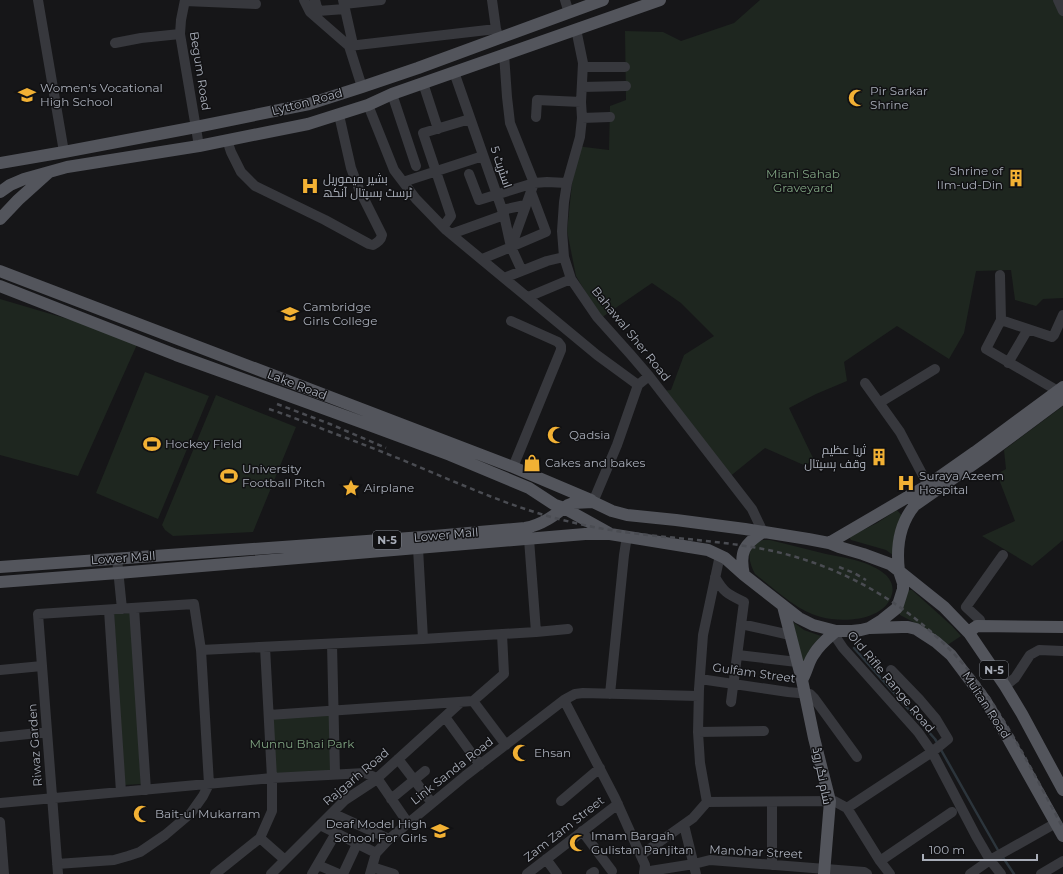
<svg xmlns="http://www.w3.org/2000/svg" width="1063" height="874" font-family="Montserrat,Cairo,sans-serif">
  <style>
    .green { fill: #1e261f }
    .lines { fill: none; stroke-linecap: round; stroke-linejoin: round }
    .stream { stroke: #2c353c; stroke-width: 2.5 }
    .minor { stroke: #37383d; stroke-width: 10 }
    .major { stroke: #53555c; stroke-width: 12 }
    .rail { stroke: #4a4c52; stroke-width: 2.5; stroke-dasharray: 5 4; stroke-linecap: butt }
    .labels { text-anchor: middle; stroke-width: 3; stroke-linejoin: round; paint-order: stroke }
    .shield { fill: #111113; stroke: #7b7e86; stroke-width: 1 }
    .shield-label { font-size: 11px; font-weight: bold; fill: #a8adb8 }
    .street-label { font-size: 12px; fill: #a8adb8; stroke: #111113 }
    .poi-label { font-size: 12px; fill: #a8adb8; stroke: #111113; text-anchor: start }
    .park-label { font-size: 12px; fill: #7fa381; stroke: #111113 }
  </style>
  <rect width="100%" height="100%" fill="#161618"/>
  <path class="green" d="M760,0H1063V298L1043,299L1036,306L1015,300L1011,270L976,271L964,333L949,359L897,326L844,362L847,381L816,394L789,408L813,458L806,466L765,448L728,478L661,391L671,390L684,355L714,336L681,303L652,283L601,318L576,276L567,231L576,146L609,150L610,106L626,100L625,31L663,32L681,41L734,23Z
    M0,299L139,340L78,476L0,455Z
    M145,372L209,396L158,519L96,493Z
    M216,395L296,427L253,532L173,536L165,530L162,525Z
    M1063,406V540L1032,566L982,536L1015,521L997,474L1006,469L1004,450Z
    M897,510L903,517C893,530 893,541 894,556L886,550L851,540L849,537L877,523Z
    M763,540H770C789,545 807,549 826,554C846,558 870,561 886,575C891,580 894,587 892,594C885,621 843,623 821,617C797,611 775,589 755,574C748,561 745,546 763,540Z
    M910,590H912L952,626L961,636L946,646L919,625L900,615L899,612L908,591Z
    M131,613L141,784L124,785L114,614Z
    M793,622L804,630L821,636L812,646L803,663Z
    M334,711L335,774L272,778L269,715Z"/>
  <g class="lines">
    <path class="stream" d="M854,648L935,739L938,744
      M940,748L975,810L999,852
      M1002,856L1014,874"/>
    <path class="minor" d="M38,0L64,152
      M185,0L181,20L180,34L199,146
      M304,0L310,12L349,46L362,87
      M315,0L318,11L345,9
      M343,0L352,40L349,46
      M492,0L496,29L498,35
      M565,0L569,13
      M1058,0L1063,11
      M185,1L256,4
      M344,4L381,0
      M576,29L583,63L581,102L582,118L580,137L567,183L564,202L562,231L564,257L571,279L597,317L631,355L649,376L752,509L763,532
      M115,43L141,38L180,34
      M349,46L496,29
      M583,67H625
      M454,72L504,215L511,247L522,271
      M423,83L438,129
      M582,87L626,86
      M392,94L416,166
      M368,105L394,170L416,199L446,230L597,355L638,385L649,376
      M536,117L537,100L581,102
      M582,118L610,117
      M227,140L231,152L241,172L255,186L325,220L369,244L373,245C378,242 381,240 382,235L359,189L351,168L339,115
      M469,174L479,200L534,183L547,182L567,183
      M403,182L483,156
      M502,210L525,205
      M443,227L451,216L423,133L470,119
      M451,234L504,215
      M511,247L546,232L531,192
      M482,259L511,247L534,183L510,123L507,97L504,54
      M1000,275L1001,320L986,349L1058,391
      M504,278L547,261L564,257
      M528,297L571,279
      M1001,320L1052,337L1054,335L1063,315
      M511,321L558,342L561,346V350L513,467
      M1008,363L1028,329
      M865,383L900,432L928,485
      M879,403L935,369
      M593,502L617,445L638,385
      M529,539L536,632
      M117,559L122,609
      M715,577C724,593 728,594 744,602L731,702
      M134,608L146,790
      M109,610L121,792
      M741,624L790,635
      M982,626L980,620L966,607L1003,555
      M836,631L837,639L843,648L918,732L932,752L976,836L990,860L1001,874
      M423,639L536,632L568,629
      M332,644L335,774
      M201,650L423,639L418,548
      M738,655L797,662
      M0,670L42,666
      M700,679L788,692L810,694L814,698L857,757
      M1005,686L1015,678L1030,655L1039,650L1063,651
      M610,694L624,555L627,536
      M564,700L615,798L645,865L644,874
      M473,701L506,745
      M269,715L473,701L504,674L502,634
      M445,717L480,765
      M698,732L764,731
      M0,737L47,732
      M398,759L432,803
      M391,799L425,771
      M561,801L600,768
      M707,802L700,763L698,732L699,689L703,635L720,555
      M772,802V865
      M0,803L272,778L365,773L377,778L408,823
      M847,808L880,861L890,874
      M332,813L389,839
      M0,822L4,874
      M320,825L376,853
      M684,825L696,874
      M582,831L612,871
      M260,838L285,860
      M641,855L693,818L707,802L834,801L847,808L932,752L948,739L936,719L919,699L891,670
      M546,859L557,874
      M880,861L952,812
      M57,864L114,860L128,856L140,852L165,835L191,813L203,796L209,784L201,650L194,604L38,614L58,874
      M318,865L339,874
      M372,867L394,874
      M644,872L694,864L710,860L864,872L867,874
      M215,874L260,838L272,811V778L265,647
      M271,874L345,800L374,781L461,702
      M312,874L336,833
      M343,874L357,844
      M370,874L376,853L389,839L465,776L564,700L575,694L583,693L698,696
      M527,874L618,804
      M591,874L594,872
      M970,874L990,860L1056,823
      M1041,874L1063,861"/>
    <path class="major" d="M0,163L64,152L196,127L309,104L362,87L418,68L603,0
      M0,192L10,185L24,179L67,167L199,146L308,124L368,105L392,94L660,0
      M0,219L18,200L48,173
      M0,271L513,467L591,500
      M0,286L176,355L364,423L450,455L529,488L555,505L564,508L609,533
      M1063,398L985,456L915,505C899,524 896,547 899,571L944,607L969,633L1005,686L1022,714L1063,790
      M829,543L928,485L975,452L1063,387
      M0,567L423,537L525,528C542,525 555,515 568,505L573,503L593,502L612,511L627,515L676,520L745,529L808,539L829,543L839,547L863,554L890,564L899,571L903,583V589L897,608L882,620L869,628L861,630L852,631H836L813,625L799,618L744,575C739,552 744,544 763,532
      M0,582L118,573L585,534H610L708,550L725,558L744,575
      M783,606L802,680L814,738L830,801L824,874
      M870,628L902,627H908L916,629L936,642L951,655L985,700L1009,740L1063,836
      M969,633L974,628L977,626L1063,627
      M802,680C807,672 808,662 814,654C819,645 828,638 836,631"/>
    <path class="rail" d="M277,404L330,424L386,448
      M269,409C296,418 322,429 349,439C372,448 396,457 419,467C470,488 518,510 571,522C634,538 700,537 763,549C852,566 933,618 985,692C1015,735 1038,782 1063,828
      M839,567L854,573L866,580"/>
  </g>
  <defs>
    <g id="school-bare" transform="scale(1.38)"><path d="M0-5L7-2L0 1L-7-2ZM-4 1L0 2.5L4 1V4Q0 6-4 4Z" fill="#f2b134" stroke="#111113" stroke-width="2.5" paint-order="stroke"/></g>
    <g id="mosque-bare" transform="scale(1.38)"><path d="M3.5-4.9A6 6 0 1 0 3.5 4.9A5 5 0 1 1 3.5-4.9Z" fill="#f2b134" stroke="#111113" stroke-width="2.5" paint-order="stroke"/></g>
    <g id="building-bare" transform="scale(1.38)"><path d="M-4-6H4V6H1V3H-1V6H-4ZM-2.5-4.3h1.7v1.8h-1.7ZM.8-4.3h1.7v1.8H.8ZM-2.5-1h1.7V.8h-1.7ZM.8-1h1.7V.8H.8Z" fill="#f2b134" stroke="#111113" stroke-width="2.5" paint-order="stroke"/></g>
    <g id="hospital-bare" transform="scale(1.38)"><path d="M-5-5h3v3.5h4V-5h3V5h-3V1.5h-4V5h-3Z" fill="#f2b134" stroke="#111113" stroke-width="2.5" paint-order="stroke"/></g>
    <g id="university-bare" transform="scale(1.38)"><path d="M0-5L7-2L0 1L-7-2ZM-4 1L0 2.5L4 1V4Q0 6-4 4Z" fill="#f2b134" stroke="#111113" stroke-width="2.5" paint-order="stroke"/></g>
    <g id="stadium-bare" transform="scale(1.38)"><path d="M0-5a6.5 5 0 1 0 0 10a6.5 5 0 1 0 0-10ZM-3.5-1.8h7v3.6h-7Z" fill="#f2b134" stroke="#111113" stroke-width="2.5" paint-order="stroke"/></g>
    <g id="shop-bare" transform="scale(1.38)"><path d="M-5-2.5h2.3a2.7 3.5 0 0 1 5.4 0H5L5.5 6h-11ZM-1.5-2.5h3a1.5 2.3 0 0 0-3 0Z" fill="#f2b134" stroke="#111113" stroke-width="2.5" paint-order="stroke"/></g>
    <g id="sight-bare" transform="scale(1.38)"><path d="M0-6L1.8-2.2L6-1.7L2.9 1.2L3.7 5.4L0 3.3L-3.7 5.4L-2.9 1.2L-6-1.7L-1.8-2.2Z" fill="#f2b134" stroke="#111113" stroke-width="2.5" paint-order="stroke"/></g>
  </defs>
  <g fill-rule="evenodd">
    <use href="#school-bare" x="27" y="95"/>
    <use href="#mosque-bare" x="857" y="98"/>
    <use href="#building-bare" x="1016" y="178"/>
    <use href="#hospital-bare" x="310" y="186"/>
    <use href="#university-bare" x="290" y="314"/>
    <use href="#mosque-bare" x="556" y="435"/>
    <use href="#stadium-bare" x="152" y="444"/>
    <use href="#building-bare" x="879" y="457"/>
    <use href="#shop-bare" x="532" y="463"/>
    <use href="#stadium-bare" x="229" y="476"/>
    <use href="#hospital-bare" x="906" y="483"/>
    <use href="#sight-bare" x="351" y="488"/>
    <use href="#mosque-bare" x="521" y="753"/>
    <use href="#mosque-bare" x="142" y="814"/>
    <use href="#school-bare" x="440" y="831"/>
    <use href="#mosque-bare" x="578" y="843"/>
  </g>
  <g class="labels">
    <g class="shield">
      <rect x="373" y="531" width="28" height="18" rx="3"/>
      <rect x="980" y="661" width="28" height="18" rx="3"/>
    </g>
    <g class="shield-label">
      <text x="387" y="544">N-5</text>
      <text x="994" y="674">N-5</text>
    </g>
    <g class="street-label">
      <text transform="translate(200 71) rotate(81)" y="4">Begum Road</text>
      <text transform="translate(307 102) rotate(-15)" y="4">Lytton Road</text>
      <text transform="translate(501 167) rotate(71)" y="4">اسٹریٹ 5</text>
      <text transform="translate(631 334) rotate(51)" y="4">Bahawal Sher Road</text>
      <text transform="translate(297 385) rotate(21)" y="4">Lake Road</text>
      <text transform="translate(446 535) rotate(-5)" y="4">Lower Mall</text>
      <text transform="translate(123 558) rotate(-4)" y="4">Lower Mall</text>
      <text transform="translate(754 673) rotate(8)" y="4">Gulfam Street</text>
      <text transform="translate(891 682) rotate(50)" y="4">Old Rifle Range Road</text>
      <text transform="translate(986 705) rotate(57)" y="4">Multan Road</text>
      <text transform="translate(35 745) rotate(-94)" y="4">Riwaz Garden</text>
      <text transform="translate(452 771) rotate(-38)" y="4">Link Sanda Road</text>
      <text transform="translate(822 776) rotate(79)" y="4">شام نگر روڈ</text>
      <text transform="translate(356 777) rotate(-40)" y="4">Rajgarh Road</text>
      <text transform="translate(564 829) rotate(-38)" y="4">Zam Zam Street</text>
      <text transform="translate(756 852) rotate(3)" y="4">Manohar Street</text>
    </g>
    <g class="poi-label">
      <text x="40" y="92">Women's Vocational<tspan x="40" dy="14">High School</tspan></text>
      <text x="870" y="95">Pir Sarkar<tspan x="870" dy="14">Shrine</tspan></text>
      <text x="1003" y="175" text-anchor="end">Shrine of<tspan x="1003" dy="14">Ilm-ud-Din</tspan></text>
      <text x="323" y="183">بشیر میموریل<tspan x="323" dy="14">ٹرسٹ ہسپتال آنکھ</tspan></text>
      <text x="303" y="311">Cambridge<tspan x="303" dy="14">Girls College</tspan></text>
      <text x="569" y="439">Qadsia</text>
      <text x="165" y="448">Hockey Field</text>
      <text x="866" y="454" text-anchor="end">ثریا عظیم<tspan x="866" dy="14">وقف ہسپتال</tspan></text>
      <text x="545" y="467">Cakes and bakes</text>
      <text x="242" y="473">University<tspan x="242" dy="14">Football Pitch</tspan></text>
      <text x="919" y="480">Suraya Azeem<tspan x="919" dy="14">Hospital</tspan></text>
      <text x="364" y="492">Airplane</text>
      <text x="534" y="757">Ehsan</text>
      <text x="155" y="818">Bait-ul Mukarram</text>
      <text x="427" y="828" text-anchor="end">Deaf Model High<tspan x="427" dy="14">School For Girls</tspan></text>
      <text x="591" y="840">Imam Bargah<tspan x="591" dy="14">Gulistan Panjitan</tspan></text>
    </g>
    <g class="park-label">
      <text x="803" y="178">Miani Sahab<tspan x="803" dy="14">Graveyard</tspan></text>
      <text x="302" y="748">Munnu Bhai Park</text>
    </g>
  </g>
  <path d="M923 854v6h114v-6" fill="none" stroke="#a8adb8" stroke-width="2"/>
  <text x="929" y="854" font-size="12" fill="#a8adb8" stroke="#111113" stroke-width="3" paint-order="stroke">100 m</text>
</svg>
